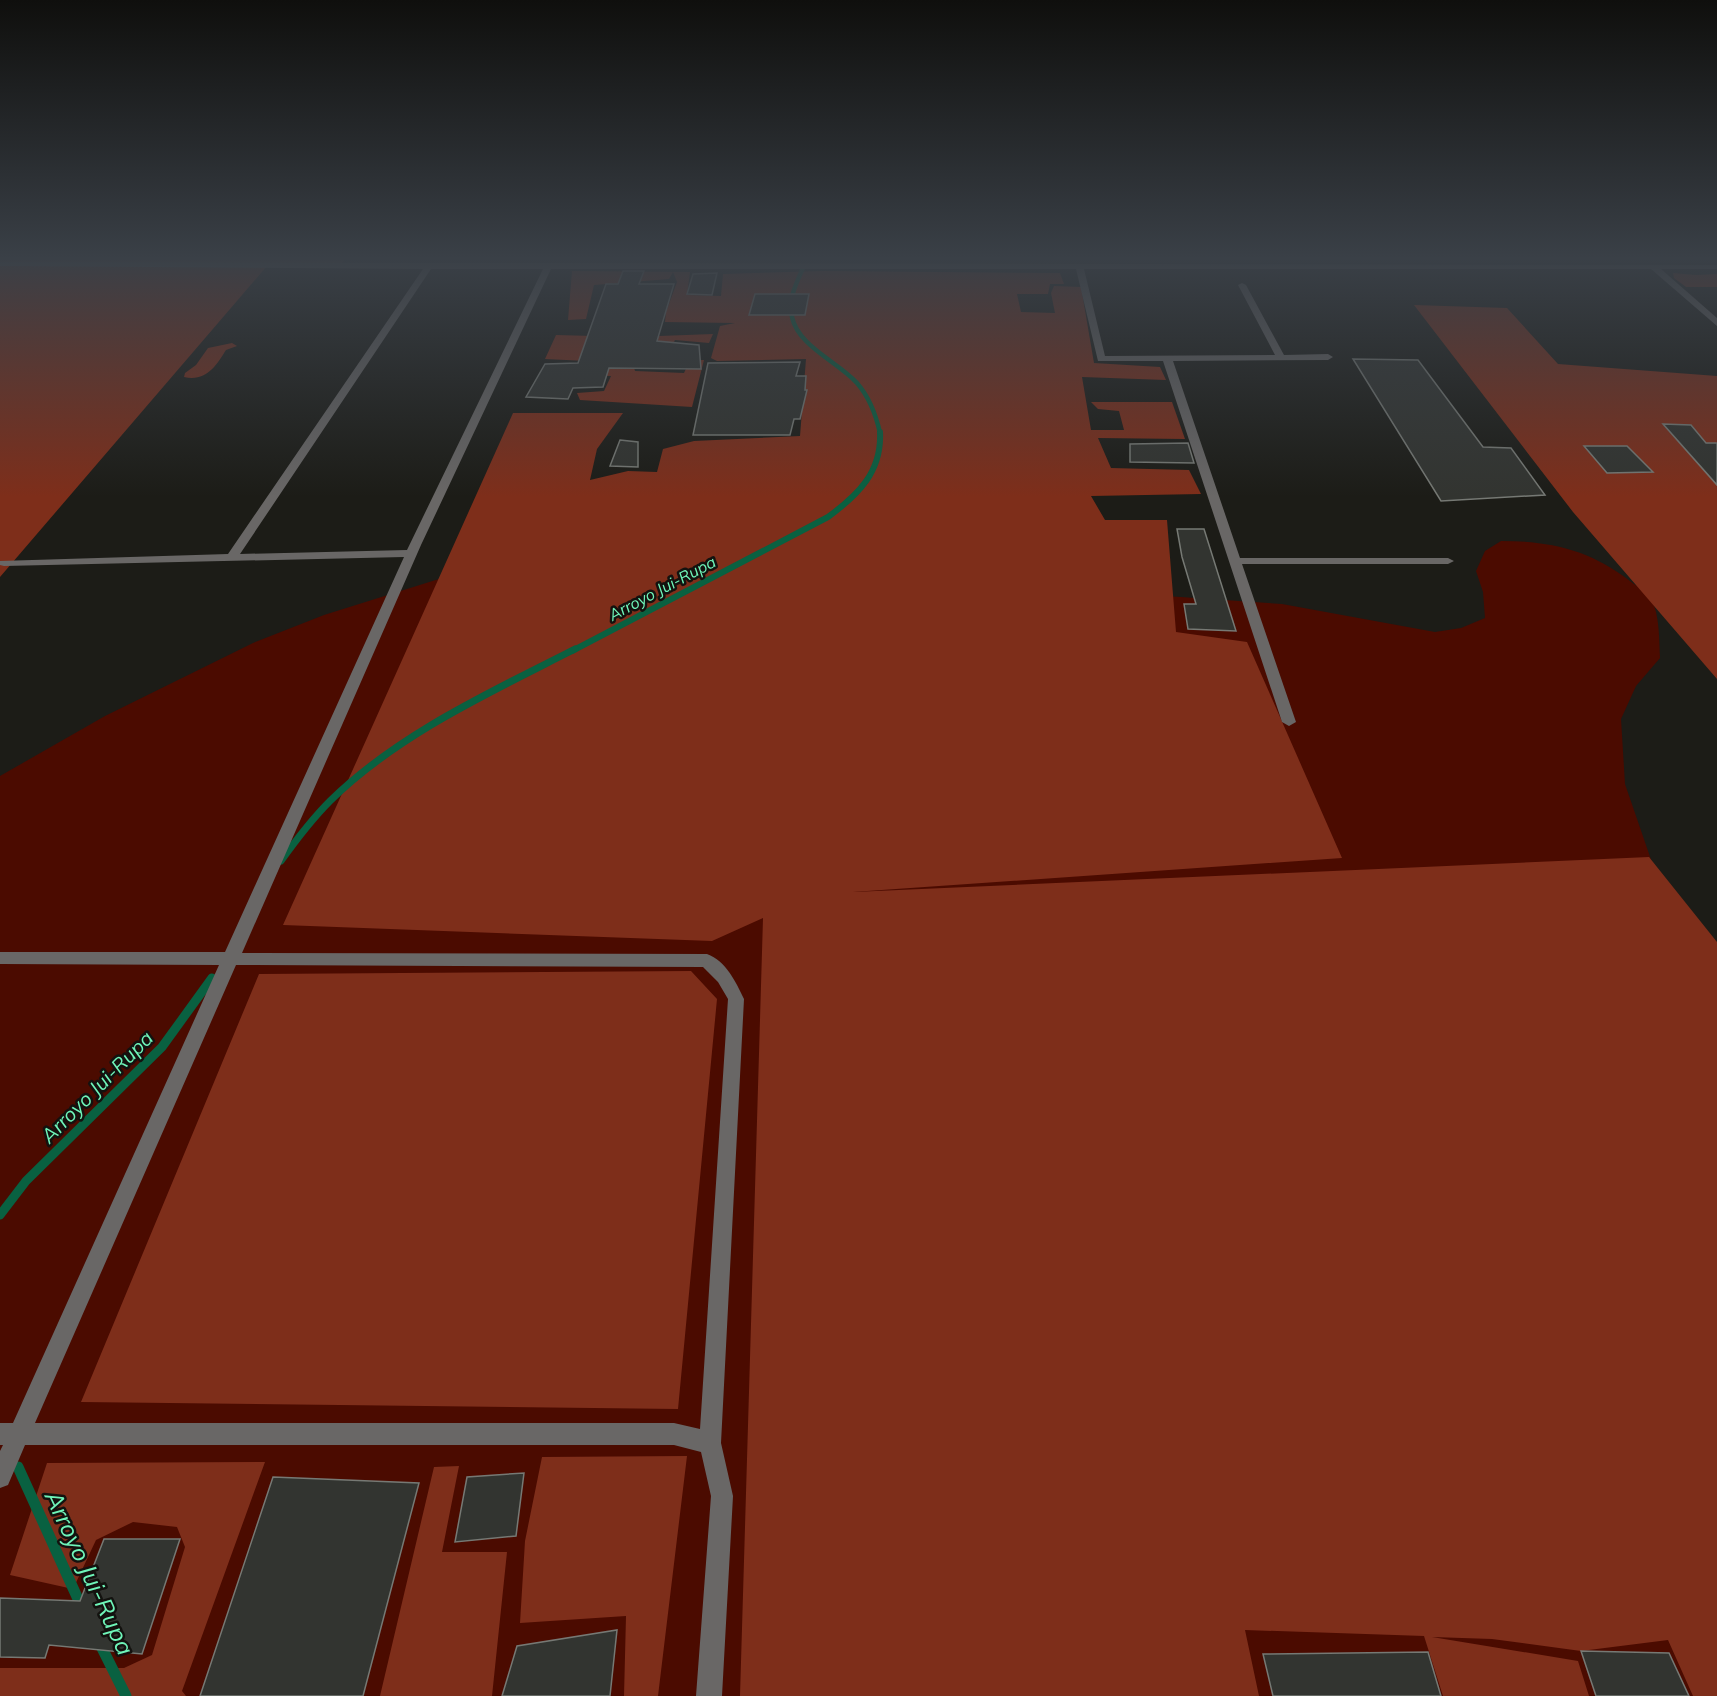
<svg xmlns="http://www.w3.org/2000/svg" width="1717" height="1696" font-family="Mulish,sans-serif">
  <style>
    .green { fill: #4b0b00 }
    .forest { fill: #7e2e1a }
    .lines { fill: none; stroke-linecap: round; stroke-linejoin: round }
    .stream-far4 { stroke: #096141; stroke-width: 4.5 }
    .stream-far3 { stroke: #096141; stroke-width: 6 }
    .stream-far2 { stroke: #096141; stroke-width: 7 }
    .stream-far1 { stroke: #096141; stroke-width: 9 }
    .stream { stroke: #096141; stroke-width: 11 }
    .building { fill: #323430; stroke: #767974; stroke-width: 1.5 }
    .minor { fill: #696766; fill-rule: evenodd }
    .labels { text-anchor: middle; stroke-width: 5; stroke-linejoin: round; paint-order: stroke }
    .far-water-label { font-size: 16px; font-style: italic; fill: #6ff5b9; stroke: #13120f }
    .water-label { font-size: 20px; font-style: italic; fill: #6ff5b9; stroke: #13120f }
    .near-water-label { font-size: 24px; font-style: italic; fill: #6ff5b9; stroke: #13120f }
  </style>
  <rect width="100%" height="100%" fill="#1c1c17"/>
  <path class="green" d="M1501,541C1551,541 1590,550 1630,581C1636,586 1648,592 1651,598C1660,616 1659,639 1660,658L1636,686L1621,719L1625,784L1658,880L1717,1696H0V776L105,716L253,643L324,615L458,573L1093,591L1282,604L1435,632L1461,628L1485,618L1483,592L1476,571L1485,551Z"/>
  <path class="forest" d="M0,259H345L340,266H267L0,577Z
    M572,271L690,272L687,295L721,296L723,274L823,271L1060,273L1064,284H1050L1048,294H1017L1021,312L1055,313L1051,293L1054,286L1081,287L1094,363L1160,367L1166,380L1082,377L1091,430H1124L1119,411L1098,409L1091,402H1172L1185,439L1098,438L1111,468L1189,470L1201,494L1091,496L1105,520H1167L1176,632L1247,642L1342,858L853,892L1649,857L1717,942V1696H1693L1668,1640L1581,1651L1492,1639L1432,1637L1578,1661L1589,1696H1443L1424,1636L1245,1630L1259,1696H740L763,918L712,941L283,925L513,413H623L597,449L590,480L628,471L657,472L663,449L694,441L800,436L806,359L717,361L711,358L720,326L735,323L665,322L666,312L677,282L673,272L669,279L594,285L586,319L568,320Z
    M1673,273L1696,275L1717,274V287H1686L1674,278Z
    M1414,305L1507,308L1558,364L1717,376V679L1573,512Z
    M713,334L709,343L675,340L667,354L631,357L635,371L684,373L690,360H704L692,407L580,400L577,393L604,391L611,376L584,375L587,361L545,359L556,335L632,337Z
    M232,343L237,346L226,350C216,366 206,382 184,377L185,373L196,365L208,348Z
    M691,971L717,999L678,1409L81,1402L259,974Z
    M687,1456L658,1696H624L626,1616L520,1623L525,1541L542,1457Z
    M265,1462L182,1691L186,1696H0V1668H124L152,1655L185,1547L177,1527L133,1522L96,1540L73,1589L10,1575L47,1463Z
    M459,1466L442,1552H507L492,1696H380L434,1467Z"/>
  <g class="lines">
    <path class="stream-far4" d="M803,268C796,284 788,299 792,317C798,346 838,362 857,383C870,398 876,415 880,433"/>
    <path class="stream-far3" d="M572,651L828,517C858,495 882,472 880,432"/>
    <path class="stream-far2" d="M281,861C296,840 312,819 330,801C398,734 491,692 575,649"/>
    <path class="stream-far1" d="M0,1215L26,1181L162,1047L212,978"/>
    <path class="stream" d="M18,1467L83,1610
      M99,1642L126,1696"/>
  </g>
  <path class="building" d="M623,271H644L639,284H674L657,341L699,345L701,369L609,368L603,387L573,388L568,399L526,397L545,364L578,363L606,284H618Z
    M717,273L712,295L687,294L693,274Z
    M755,294H809L805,315H749Z
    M1353,359L1418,360L1483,447L1511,448L1545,495L1441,501Z
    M800,362L796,376H806L805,390H807L800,419H794L790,435H693L708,363Z
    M1663,424L1691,425L1706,443H1717V485Z
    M620,440L638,442V467L610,466Z
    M1188,443L1194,463L1130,462V444Z
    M1584,446H1627L1653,472L1607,473Z
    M1177,529H1204L1236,631L1188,629L1184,604H1196L1182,557Z
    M524,1473L516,1536L455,1542L467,1477Z
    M273,1477L419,1483L363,1696H200Z
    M104,1539H180L142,1654L49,1645L45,1658L0,1657V1598L80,1601Z
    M617,1630L610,1696H502L517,1646Z
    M1581,1651L1669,1653L1689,1696H1596Z
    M1428,1652L1441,1696H1273L1263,1654Z"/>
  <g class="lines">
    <path class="minor" d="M0,262L1717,265V269H1661L1717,318V326L1651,269H1084L1105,356L1275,355L1238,285L1242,283L1246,285L1284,355L1328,354L1333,357L1328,360L1173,361L1240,558H1448L1454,561L1448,564H1242L1296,722L1289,726L1282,722L1163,361H1098L1076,269H551L421,545L242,953L707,954C726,961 736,982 744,999L721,1443L733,1496L722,1696H696L711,1496L701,1452L674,1445H25L8,1485L0,1488V1451L3,1445H0V1423H13L219,965L0,964V952H225L404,557L4,566L0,565V561L228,554L423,269L0,266ZM431,269H543L407,550L240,554ZM236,965L703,967L718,982L728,999L700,1429L674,1423H35Z"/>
  </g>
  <linearGradient id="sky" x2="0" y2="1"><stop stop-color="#0f0f0d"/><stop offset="0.52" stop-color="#3a4047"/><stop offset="1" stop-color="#3a4047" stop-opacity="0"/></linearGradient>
  <rect width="1717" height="497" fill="url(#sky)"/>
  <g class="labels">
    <g class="far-water-label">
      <text transform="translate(662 588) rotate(-28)" y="6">Arroyo Jui-Rupa</text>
    </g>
    <g class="water-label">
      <text transform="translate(97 1087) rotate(-45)" y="7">Arroyo Jui-Rupa</text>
    </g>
    <g class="near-water-label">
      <text transform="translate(89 1573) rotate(65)" y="8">Arroyo Jui-Rupa</text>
    </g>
  </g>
</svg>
